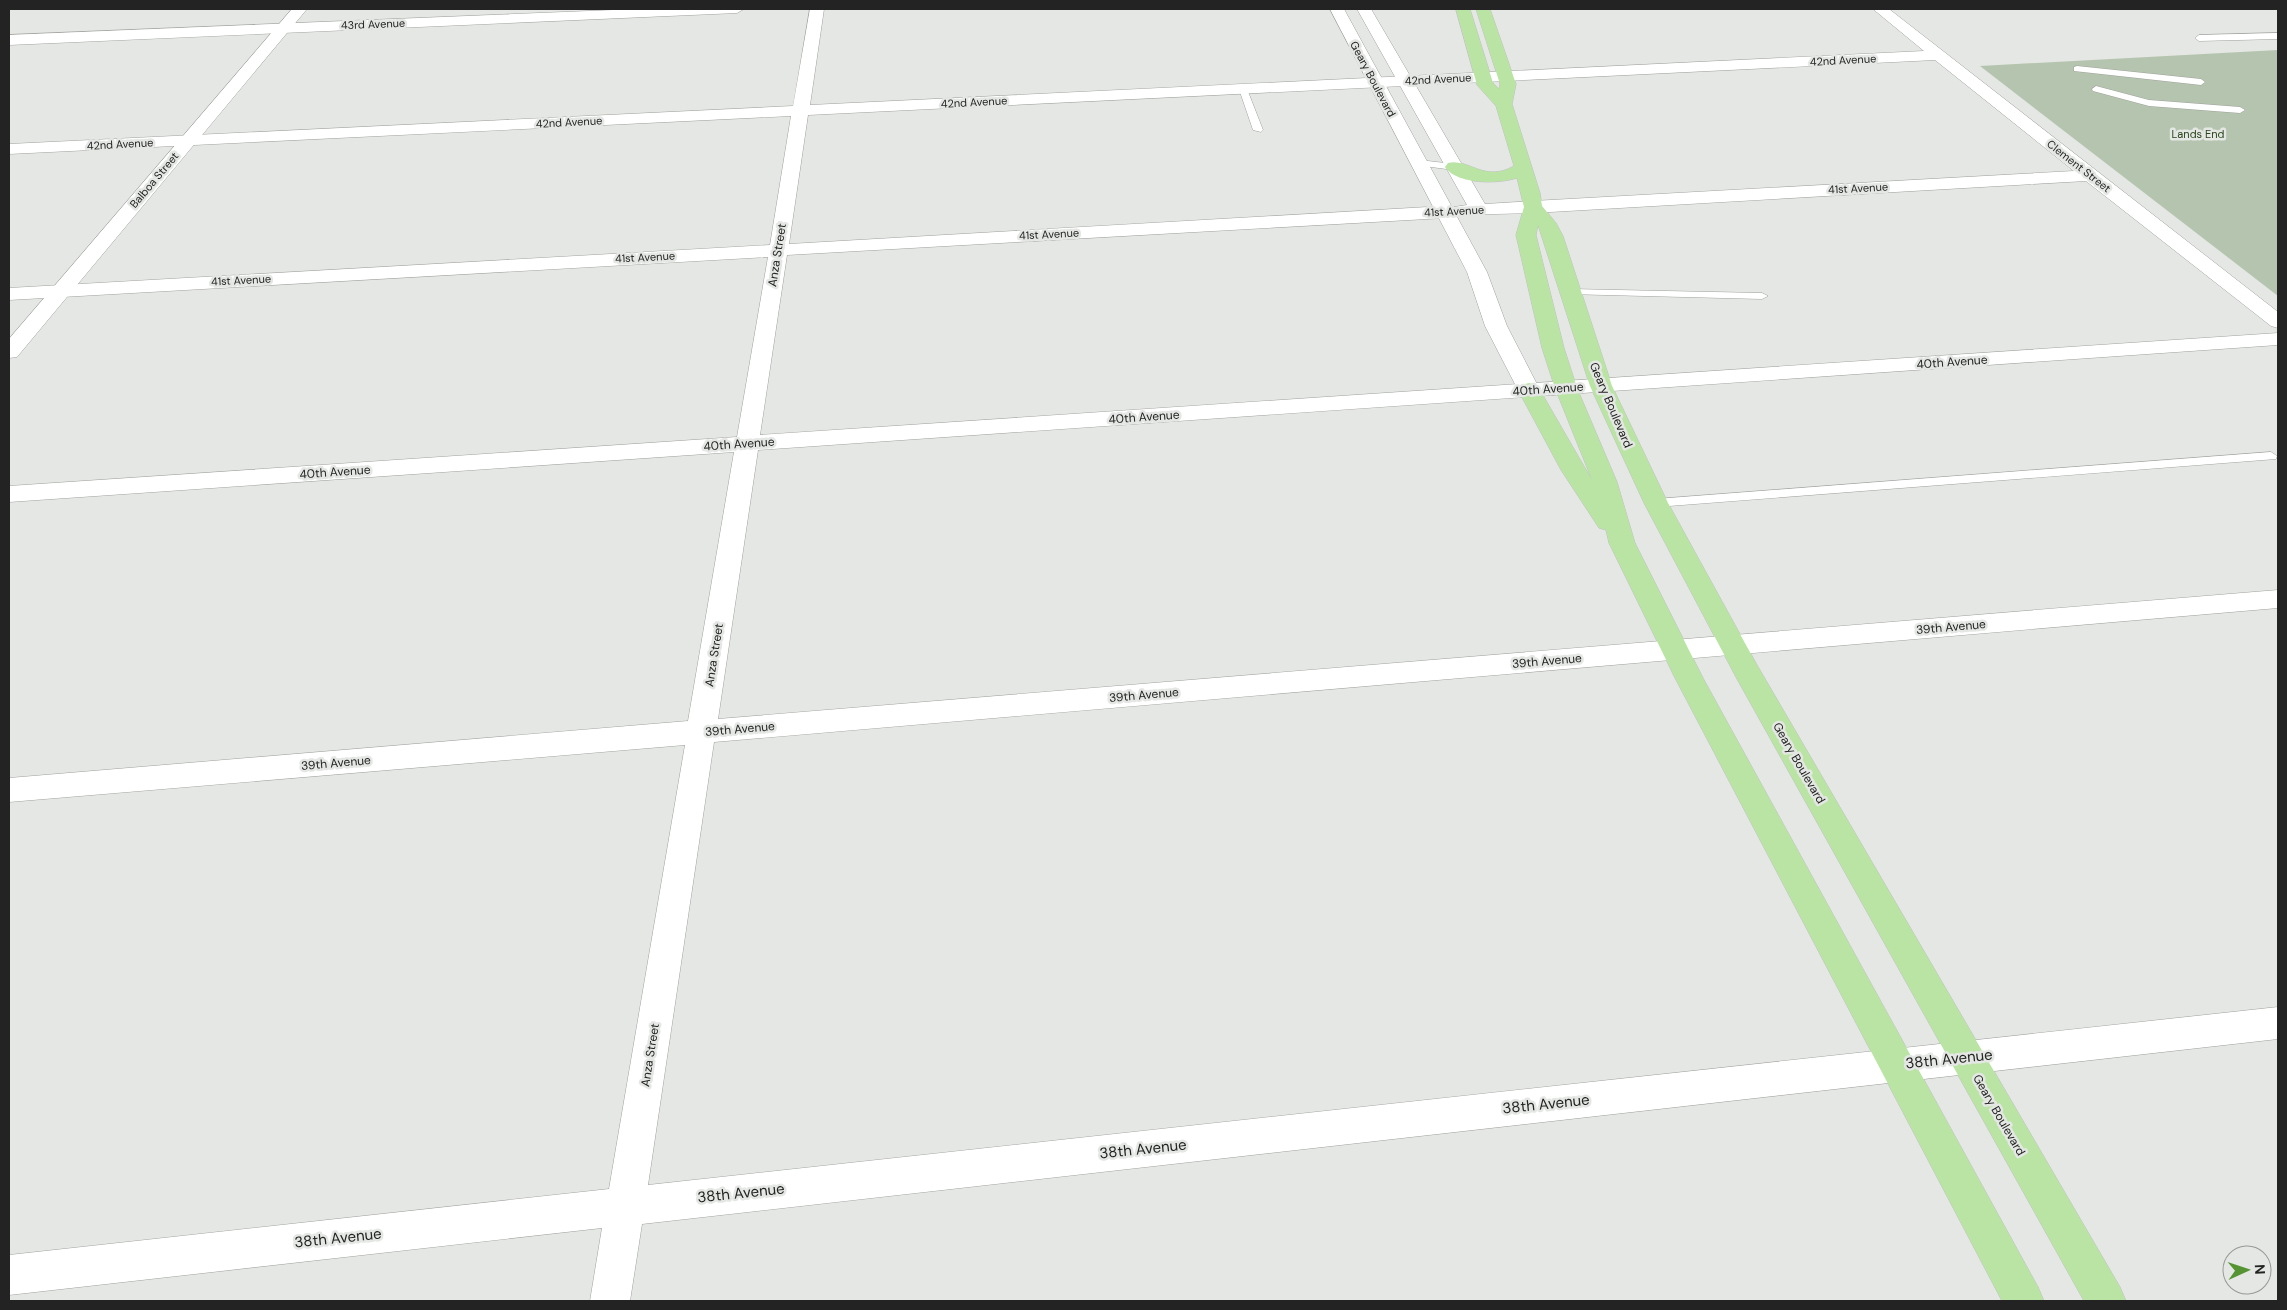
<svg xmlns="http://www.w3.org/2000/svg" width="2287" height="1310" font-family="'DM Sans',sans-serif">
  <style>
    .green { fill: #b5c4ae }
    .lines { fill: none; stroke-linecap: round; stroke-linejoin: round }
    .service-casing { stroke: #9fa29d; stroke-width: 1 }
    .minor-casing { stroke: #9fa29d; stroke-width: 1 }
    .tertiary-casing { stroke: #9fa29d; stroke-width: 1 }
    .primary-casing { stroke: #c1c1c1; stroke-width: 1 }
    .service { fill: #fff; fill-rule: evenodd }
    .minor { fill: #fff; fill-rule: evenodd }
    .tertiary { fill: #fff; fill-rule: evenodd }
    .primary { fill: #b9e4a4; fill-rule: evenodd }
    .labels { text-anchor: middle; stroke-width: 5; stroke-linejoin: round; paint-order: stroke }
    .far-street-label { font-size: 11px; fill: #222322; stroke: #e4e7e3 }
    .far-park-label { font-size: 11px; fill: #284419; stroke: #e4e7e3 }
    .street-label { font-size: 12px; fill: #222322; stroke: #e4e7e3 }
    .near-street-label { font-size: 15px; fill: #222322; stroke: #e4e7e3 }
  </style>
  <rect width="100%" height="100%" fill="#e4e7e3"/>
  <path class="green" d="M2278,50V296L1980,66Z"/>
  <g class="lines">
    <g class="service-casing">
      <path id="service" d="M2278,33V39L2199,41L2195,38L2199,35Z
        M2077,66L2201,79L2205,82L2201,85L2074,71V67Z
        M1243,86L1247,89L1263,130L1261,132L1253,130L1239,89Z
        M2096,86L2149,100L2240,107L2245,110L2240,113L2149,106L2093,91L2092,89Z
        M1419,160L1454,164L1459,167L1454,170L1416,165V161Z
        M1570,289L1762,293L1768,296L1762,299L1566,294L1564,292L1566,290Z
        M2271,452L2277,456L2276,459L1656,507L1649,503L1656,499Z"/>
    </g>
    <g class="minor-casing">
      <path id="minor" d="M638,9H744L737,13L9,45V35Z
        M810,9H824L810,105L1924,51L1873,9H1889L2278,312V328L2271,326L2086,181L1533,213L1526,211L1524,207L1526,203L1533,201L2074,171L1935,60L808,115L789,244L1445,206L1452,208L1454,212L1452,216L1445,218L787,255L760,435L2278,333V345L758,450L718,719L2278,590V608L714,742L648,1185L2278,1007V1039L642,1224L630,1301H590L602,1228L9,1295V1255L609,1189L685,745L9,802V778L688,721L734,452L9,502V486L737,437L768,257L9,300V288L770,245L791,116L9,154V144L793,106Z"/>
    </g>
    <g class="tertiary-casing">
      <path id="tertiary" d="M292,9H307L17,357L9,358V339Z
        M1330,9H1344L1453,209L1454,207L1467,205L1357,9H1371L1485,204L1533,201L1540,203L1542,207L1540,211L1533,213L1456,215L1487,272L1507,326L1540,390L1537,395L1529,397L1521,395L1518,390L1485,326L1467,272Z"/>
    </g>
    <g class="primary-casing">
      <path id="primary" d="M1456,9H1470L1493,83L1499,89L1500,84L1476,9H1490L1516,84L1512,104L1540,193L1542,206L1556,223L1563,236L1612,386L1668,503L1757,665L2120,1287L2126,1301H2084L1737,679L1644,503L1590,386L1538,225L1536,235L1564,348L1577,388L1617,482L1635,543L1703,678L2038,1287L2044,1301H2002L1675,678L1609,543L1606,530L1599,528L1561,470L1518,390L1521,385L1529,383L1537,385L1592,480L1555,388L1542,348L1516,235L1524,207L1517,178C1499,184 1457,185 1445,167L1448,163C1469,158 1484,183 1514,166L1496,106L1477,85Z"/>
    </g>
    <use href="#service" class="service"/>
    <use href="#minor" class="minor"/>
    <use href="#tertiary" class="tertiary"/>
    <use href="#primary" class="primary"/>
  </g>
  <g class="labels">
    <g class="far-street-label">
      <text transform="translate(373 24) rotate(-2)" y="4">43rd Avenue</text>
      <text transform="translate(1843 60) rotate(-3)" y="4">42nd Avenue</text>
      <text transform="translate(1373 79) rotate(62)" y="4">Geary Boulevard</text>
      <text transform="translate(1438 79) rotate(-3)" y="4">42nd Avenue</text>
      <text transform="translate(974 102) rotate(-3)" y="4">42nd Avenue</text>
      <text transform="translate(569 122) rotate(-3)" y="4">42nd Avenue</text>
      <text transform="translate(120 144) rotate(-3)" y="4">42nd Avenue</text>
      <text transform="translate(2079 166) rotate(38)" y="4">Clement Street</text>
      <text transform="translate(154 180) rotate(-50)" y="4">Balboa Street</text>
      <text transform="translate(1858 188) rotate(-3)" y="4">41st Avenue</text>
      <text transform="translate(1454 211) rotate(-3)" y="4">41st Avenue</text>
      <text transform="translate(1049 234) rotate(-3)" y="4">41st Avenue</text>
      <text transform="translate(645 257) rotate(-3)" y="4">41st Avenue</text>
      <text transform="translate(241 280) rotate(-3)" y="4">41st Avenue</text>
    </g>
    <g class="far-park-label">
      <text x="2198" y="138">Lands End</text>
    </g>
    <g class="street-label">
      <text transform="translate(777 255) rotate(-81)" y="4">Anza Street</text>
      <text transform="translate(1952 362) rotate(-4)" y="4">40th Avenue</text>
      <text transform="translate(1548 389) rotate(-4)" y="4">40th Avenue</text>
      <text transform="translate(1611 405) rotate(67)" y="4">Geary Boulevard</text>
      <text transform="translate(1144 417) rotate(-4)" y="4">40th Avenue</text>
      <text transform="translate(739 444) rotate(-4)" y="4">40th Avenue</text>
      <text transform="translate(335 472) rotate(-4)" y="4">40th Avenue</text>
      <text transform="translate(1951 627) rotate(-5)" y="4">39th Avenue</text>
      <text transform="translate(714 655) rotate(-81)" y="4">Anza Street</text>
      <text transform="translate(1547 661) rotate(-5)" y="4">39th Avenue</text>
      <text transform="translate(1144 695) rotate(-5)" y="4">39th Avenue</text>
      <text transform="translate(740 729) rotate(-5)" y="4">39th Avenue</text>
      <text transform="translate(336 763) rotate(-5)" y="4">39th Avenue</text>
      <text transform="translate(1799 763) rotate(60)" y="4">Geary Boulevard</text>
      <text transform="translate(650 1055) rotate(-81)" y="4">Anza Street</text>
      <text transform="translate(1999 1115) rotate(60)" y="4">Geary Boulevard</text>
    </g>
    <g class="near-street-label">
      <text transform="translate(1949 1059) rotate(-6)" y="5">38th Avenue</text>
      <text transform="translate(1546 1104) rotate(-6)" y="5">38th Avenue</text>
      <text transform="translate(1143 1149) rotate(-6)" y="5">38th Avenue</text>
      <text transform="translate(741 1193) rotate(-6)" y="5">38th Avenue</text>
      <text transform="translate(338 1238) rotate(-6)" y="5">38th Avenue</text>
    </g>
  </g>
  <rect width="2287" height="1310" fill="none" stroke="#222322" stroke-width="20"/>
  <g transform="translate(2247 1270) rotate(87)"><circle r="24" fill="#e4e7e3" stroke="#969996"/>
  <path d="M0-4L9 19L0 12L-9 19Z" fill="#559333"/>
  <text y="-8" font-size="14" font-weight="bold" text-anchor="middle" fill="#222322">N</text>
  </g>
</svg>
